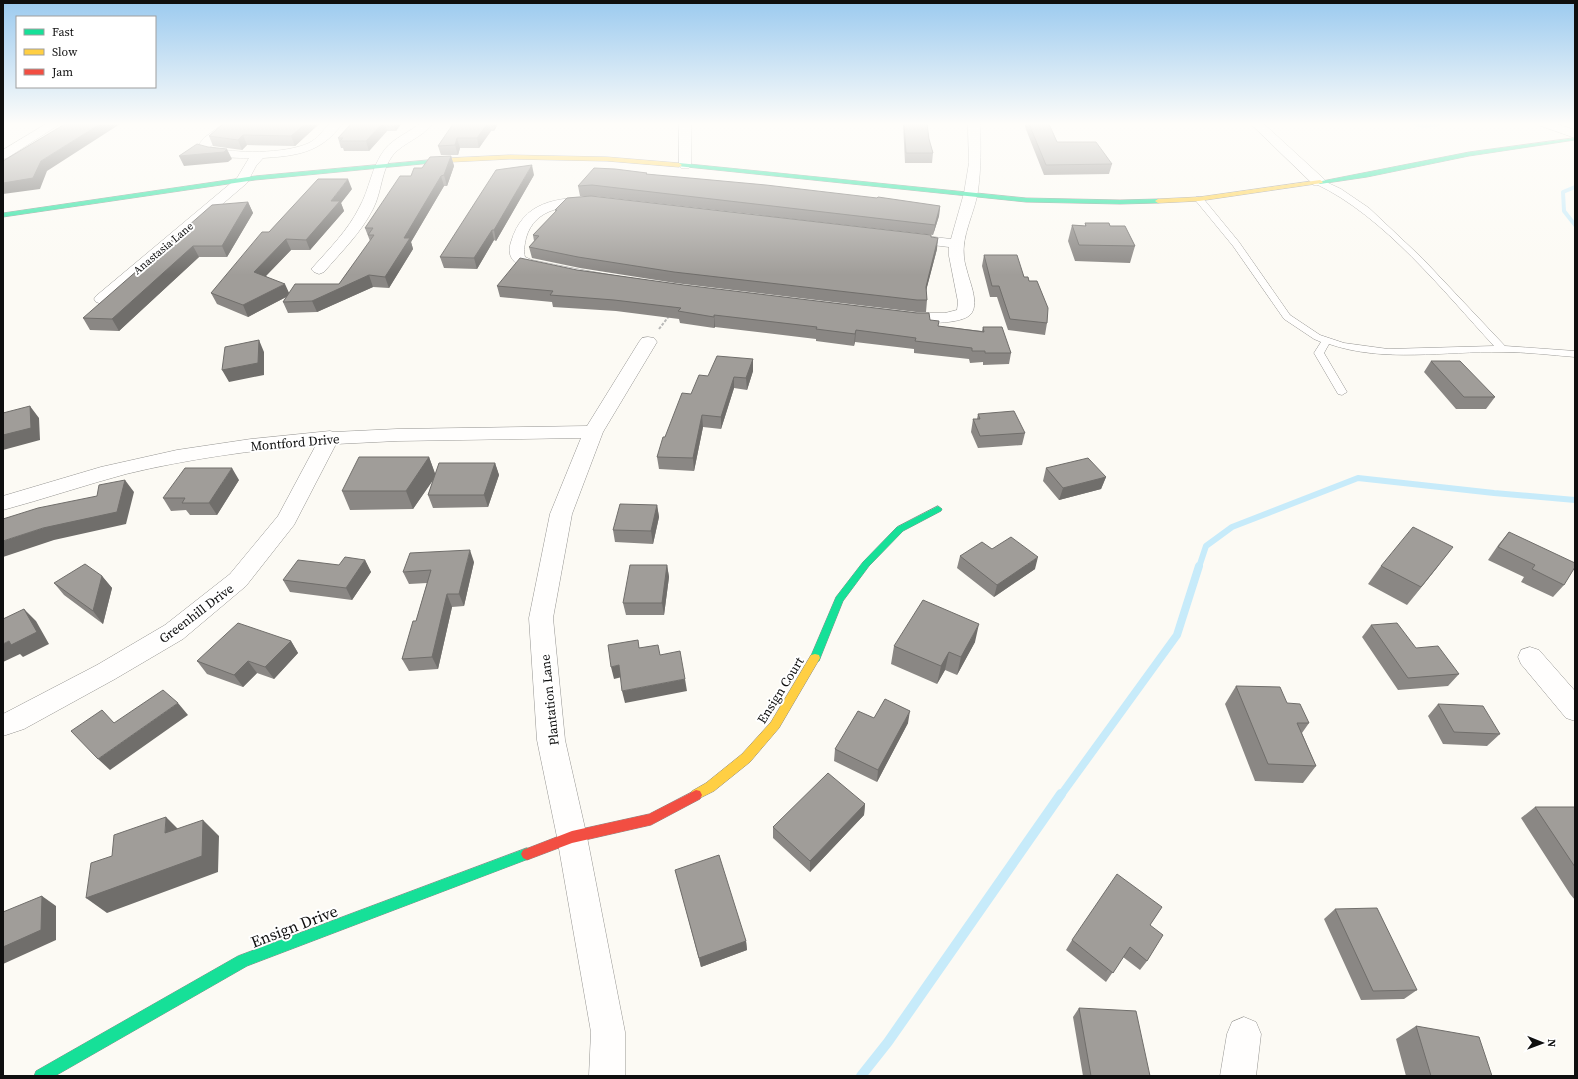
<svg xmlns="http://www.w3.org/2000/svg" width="1578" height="1079" font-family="'Source Serif 4',serif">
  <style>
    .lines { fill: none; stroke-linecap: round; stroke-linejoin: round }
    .stream-far3 { stroke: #c7ebfa; stroke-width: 4 }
    .stream-far2 { stroke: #c7ebfa; stroke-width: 6 }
    .stream-far1 { stroke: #c7ebfa; stroke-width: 8 }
    .stream { stroke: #c7ebfa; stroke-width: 10 }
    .lane-casing { stroke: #969592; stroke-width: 1 }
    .street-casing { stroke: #969592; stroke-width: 1 }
    .fast-casing { stroke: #8c8b89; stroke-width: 1 }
    .slow-casing { stroke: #8c8b89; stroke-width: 1 }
    .jam-casing { stroke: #8c8b89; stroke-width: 1 }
    .path { stroke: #b9b9b8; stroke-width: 2; stroke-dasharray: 3 1.5; stroke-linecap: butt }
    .lane { fill: #fffefd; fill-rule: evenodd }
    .street { fill: #fffefd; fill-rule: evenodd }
    .fast { fill: #16e098; fill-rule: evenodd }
    .slow { fill: #ffcf43; fill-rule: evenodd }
    .jam { fill: #f24e42; fill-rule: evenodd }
    .wall { fill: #8a8784 }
    .shaded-wall { fill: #706e6b }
    .building { fill: #a09d99; stroke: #706e6b }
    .labels { text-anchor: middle; stroke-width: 4; stroke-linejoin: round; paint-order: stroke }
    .far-street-label { font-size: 11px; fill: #0f0f0f; stroke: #fff }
    .street-label { font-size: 13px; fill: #0f0f0f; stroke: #fff }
    .near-street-label { font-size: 16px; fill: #0f0f0f; stroke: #fff }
  </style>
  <rect width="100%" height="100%" fill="#fcfaf4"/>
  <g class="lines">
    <path class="stream-far3" d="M1416,124L1424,126L1439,124
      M1575,187L1563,192L1564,211L1575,225"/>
    <path class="stream-far2" d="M1199,567L1206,546L1232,527L1358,478L1494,493L1575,500"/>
    <path class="stream-far1" d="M1061,795L1177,635L1199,566"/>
    <path class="stream" d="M861,1076L888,1042L1061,794"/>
    <g class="lane-casing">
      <path id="lane" d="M1316,180H1322L1341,189L1369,208L1422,258L1505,346L1575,351V357C1551,355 1526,352 1502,352C1445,351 1384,363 1329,344L1324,353L1347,392L1342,395L1338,394L1314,353L1321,342L1314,339L1284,319L1233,246L1196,201V197H1202L1239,242L1290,315L1320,335L1344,343L1388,349L1494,346C1443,291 1384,216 1316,184Z"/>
    </g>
    <g class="street-casing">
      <path id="street" d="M46,124H60L7,158L3,159V150Z
        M223,124H236L210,147C234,154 285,154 309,143C317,139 323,131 329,124H342C321,153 296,156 263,158L256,166L247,183L108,302L102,304L96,302L94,299L96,296L237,178L249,158C237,158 203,158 196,148L204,138Z
        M419,124H432C422,138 404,142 393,155C381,170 382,192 373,209C361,233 341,252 324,272L319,274L314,272L311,269L314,266C330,248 348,230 359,208C370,189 371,167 385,149C394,138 408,133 419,124Z
        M679,124H691V165L689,168H681L679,165Z
        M968,124H980C981,147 981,168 978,191C975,212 961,236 964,257C964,261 966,267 967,271C970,283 980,305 970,315C960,324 929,323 916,323L685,295L579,280L522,267C511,261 507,254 511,242C523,201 556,198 593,197L951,239L964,193L969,163ZM593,205L949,247V256L958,302L957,310L945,313H916C788,298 658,287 532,260L525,257C523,250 525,244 526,238C535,207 566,206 593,205Z
        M1251,124H1264L1324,179L1326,182L1324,185H1314Z
        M1539,124H1557L1575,130V138L1541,126Z
        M648,337L654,338L657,342L603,432L572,514L553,618L565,740L587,837L625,1032V1076H589L591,1032L557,837L537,740L529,618L550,514L581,438L397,441L336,444L294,525L246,586L183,639L115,679L24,729L3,736V714L97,665L165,625L230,574L278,516L316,445C252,450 188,459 126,474C85,485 44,499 3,510V496L101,467L177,450L251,439L330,431L334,432L397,429L587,426L639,342L642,338Z
        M1530,647L1539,650L1575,691V721L1566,718L1521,664L1518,657L1521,650Z
        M1244,1017L1256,1022L1261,1034L1256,1076H1220L1227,1034L1232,1022Z"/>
    </g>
    <g class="fast-casing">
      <path id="fast" d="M1575,138V140L1469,156L1367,177L1320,184L1317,182L1469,152Z
        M451,158L454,160L453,161L255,180L3,217V213L255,176Z
        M679,163L1026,198L1120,200L1158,199L1161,201L1158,203L1120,204L1026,202L677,166V164Z
        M938,506L942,509L941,511L903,531L869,566L843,601L819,661L815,662L811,661L810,658L836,597L863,562L897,527Z
        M527,848L531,850L533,854L531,858L247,966L55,1076H34L36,1071L238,956Z"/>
    </g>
    <g class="slow-casing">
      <path id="slow" d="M510,155L607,157L679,163L682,165L679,167L607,161L510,159L451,162L448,160L451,158Z
        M1320,180L1323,182L1322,183L1199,201L1158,203L1155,201L1158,199L1199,197Z
        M815,654L819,655L820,658L779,728L750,762L714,791L696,800L692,799L690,795L692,791L706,783L742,754L771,722L811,655Z"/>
    </g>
    <g class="jam-casing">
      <path id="jam" d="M696,790L700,791L702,795L700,799L651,825L572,843L527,860L523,858L521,854L523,850L572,831L649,814Z"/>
    </g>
    <path class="path" d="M659,329L669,316"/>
    <use href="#lane" class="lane"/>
    <use href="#street" class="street"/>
    <use href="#fast" class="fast"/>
    <use href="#slow" class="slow"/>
    <use href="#jam" class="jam"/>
  </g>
  <path class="wall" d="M223,124H319L295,146L247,145L242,150L213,146L209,136Z
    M351,124H401L396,131H387L369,151H344L343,148H341L338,138Z
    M453,124H498L494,131H491L479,148H460L458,155H441L438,146Z
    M903,124H927L929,139L933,153L932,163H905Z
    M1025,124H1049L1057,142L1112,164L1109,174L1044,175L1025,127Z
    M451,156L454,166L447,186H444L411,242L413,249L389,288L373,287L317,312L288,313L283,302L286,297L248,317L217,304L211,293L269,232L352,189L341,203L344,211L310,250H291L266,276L289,293L339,284L370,241L365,228L411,176L422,168Z
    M647,174L940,206L939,216L933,235L593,196H580L578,186Z
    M534,175L496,241L494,240L477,269L444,268L440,257Z
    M248,202L253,213L227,257H199L119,331L90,330L83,318Z
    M555,210L931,237L937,249L926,291L927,300L926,312H916L675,283L580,268L532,258L529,247L534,241L533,235L556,212Z
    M1085,223L1110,226L1135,246L1130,263L1075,261L1068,241L1072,225L1085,226Z
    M984,255L1024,277L1029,281L1047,323L1045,335L1008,330L997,297H990L982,266Z
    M577,270L930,320L938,326L982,331L983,327L1011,353L1009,364L983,365V362L970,363L969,359L914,353V349L855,342L854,346L816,341V339L715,327L714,328L680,323L679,319L616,311L553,307L552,302L500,297L497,286Z
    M753,359V371L747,390L734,388L721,429L703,427L694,471L659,469L657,457L665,437L691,394Z
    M1431,361L1495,397L1486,409H1456L1424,372Z
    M978,414L1025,433L1022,445L978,448L971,432L973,419H977Z
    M429,457L435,474L495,463L499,475L488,507L433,508L428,495L434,478L413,509L350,510L342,491Z
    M1046,468L1106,477L1101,489L1059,500L1043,481Z
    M239,480L217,515H190L186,510L171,511L163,498Z
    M657,505L659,517L653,544L615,542L613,530Z
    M1509,532L1564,585L1553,597L1521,582L1524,577L1488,560L1499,544Z
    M992,549L1035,569L994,597L957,568L960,556Z
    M365,560L371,572L352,600L290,592L283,580L339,565Z
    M474,562L464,606L452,607L438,669L409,671L402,659L416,621L427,583L409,584L403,572Z
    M667,565L669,577L664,615H626L623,603Z
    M1439,565L1407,605L1368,584L1381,566Z
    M102,576L112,588L103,624L64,595L54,583Z
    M1371,625L1416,648L1459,674L1448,686L1398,690L1362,637Z
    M291,641L298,653L274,679L257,673L243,687L207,674L197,661Z
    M975,642L957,675L945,670L937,684L891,664L894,646Z
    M1236,686L1287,703L1309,723L1302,733L1316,766L1303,783L1255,781L1225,704Z
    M1438,704L1500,734L1487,746L1443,744L1428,716Z
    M874,718L908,723L877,782L834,761L835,749Z
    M865,804L864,815L810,872L773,838V827Z
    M1535,807H1575V900L1570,894L1521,818Z
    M675,870L746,941L747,950L701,967L678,880Z
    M1335,909L1417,990L1404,999L1361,1000L1324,919Z
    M1150,925L1147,961L1140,970L1123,957L1106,982L1066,950L1072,940Z
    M1079,1008L1150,1076H1083L1073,1017Z
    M1416,1026L1492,1076H1406L1396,1039Z"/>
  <path class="shaded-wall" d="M100,124H120L47,171L40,189L3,194V183L41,161Z
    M305,124H319L295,146L291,136Z
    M382,124H385L387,131L369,151L366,141Z
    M394,124H401L396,131Z
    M487,124H489L491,131L479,148L477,138Z
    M493,124H498L494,131Z
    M243,135L247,145L242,150L238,140Z
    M457,138L460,148L458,155L455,145Z
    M227,149L232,159L228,162L184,166L179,156Z
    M451,156L454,166L447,186L444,175Z
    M532,165L534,175L496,241L494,230Z
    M441,176L444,186L411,242L413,249L389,288L385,277L404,238Z
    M348,179L352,189L341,203L344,211L310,250L306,240L331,201Z
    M248,202L253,213L227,257L222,246Z
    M940,206L939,216L933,235L935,225Z
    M492,230L494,240L477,269L474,258Z
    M938,238L937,249L924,298L926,287Z
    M286,239L291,250L259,283L254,272Z
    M193,246L199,257L119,331L112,319Z
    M369,275L373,287L317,312L312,301Z
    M285,284L290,295L248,317L243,305Z
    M714,315L715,327L714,328Z
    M856,330L855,342L854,346L855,334Z
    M259,340L264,352V375L229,382L222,370Z
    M753,359V371L747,390L746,378Z
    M734,377V388L721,429V417Z
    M30,406L39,418L40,440L3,450V435Z
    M702,415L703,427L694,471L693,458Z
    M429,457L436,476L413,509L406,491Z
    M495,463L499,475L488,507L484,495Z
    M232,468L239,480L217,515L209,503Z
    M1106,477L1101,489L1059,500L1063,488Z
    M125,480L134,492L126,524L54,540L3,557V541L43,528Z
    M657,505L659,517L653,544L651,531Z
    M1453,547L1439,565L1407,605L1421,587Z
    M470,550L474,562L464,606L459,594Z
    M1038,557L1035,569L994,597L997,585Z
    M365,560L371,572L352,600L346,588Z
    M667,565L669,577L664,615L662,603Z
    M102,576L112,588L103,624L93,611Z
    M447,594L452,607L438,669L432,657Z
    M24,609L36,621L49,644L23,657L20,654L3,662V644L9,641Z
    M979,624L975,642L957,675L961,657Z
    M291,641L298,653L274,679L265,667Z
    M949,652L945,670L937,684L941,666Z
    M248,661L257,673L243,687L234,675Z
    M619,665L622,677L614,679L611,667Z
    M685,679L687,691L625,703L622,691Z
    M178,703L188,715L110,770L98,759Z
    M910,711L908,723L877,782L878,770Z
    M865,804L864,815L810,872V861Z
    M166,817L183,834L165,833Z
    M203,820L219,836L218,872L107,913L86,898Z
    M42,896L56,906V940L3,964V947Z
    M746,941L747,950L701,967L699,958Z"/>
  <path class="building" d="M65,124H100L41,161L33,178L3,183V161Z
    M223,124H305L291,136L243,135L238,140L209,136Z
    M351,124H382L366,141H340L343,138H338Z
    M453,124H487L477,138H457L455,145L438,146Z
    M904,124H927L929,139L933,153H906Z
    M1029,124H1049L1057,142H1096L1112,164L1046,165Z
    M197,144L208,147L227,149L224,152L179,156Z
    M451,156L444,175L441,176L404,238H410L385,277L369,275L312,301L283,302L295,284H339L374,235H368L373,228H365L400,176H411L414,168H422L430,157Z
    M532,165L494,230H492L474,258L440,257L496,170Z
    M594,168L615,169L647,173L646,174L766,185L877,198L878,197L940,206L935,225L592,185L578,186Z
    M318,179H348L331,201H340L306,240L286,239L254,272L285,284L243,305L211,293L262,232H269Z
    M591,196L931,235V237L938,238L926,287L927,300H917L674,272L578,257L529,247L539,236L533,235L557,210H555L567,198Z
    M248,202L222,246H193L112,319L83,318L212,205Z
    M1085,223H1109L1110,226H1125L1135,246L1079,245L1072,225L1086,226Z
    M984,255H1017L1024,277H1028L1029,281H1037L1048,308L1047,323L1010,319L999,286H992Z
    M520,258L577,270L684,285L917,313H929L930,320L939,321L938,326L984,332L983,327H1002L1011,353H985V351H972V348L915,341L916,338L856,330L855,334L816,329L817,327L714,315V317L678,311L681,308L614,300L550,295L553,291L497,286Z
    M259,340L258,363L222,370L225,347Z
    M717,356L753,359L746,378L734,377L721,417L702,415L693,458L657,457L663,437H665L682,393L691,394L699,375L708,376Z
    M1431,361H1460L1495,397H1464Z
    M30,406L31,428L3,435V413Z
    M1014,411L1025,433L980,436L973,419H980L978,414Z
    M359,457H429L406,491H342Z
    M1088,458L1106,477L1063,488L1046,468Z
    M439,463H495L484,495H428Z
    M185,468H232L209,503H182L185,498H163Z
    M125,480L117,512L43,528L3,541V519L38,508L97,496L99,485Z
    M620,504L657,505L651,531L613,530Z
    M1413,527L1453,547L1421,587L1381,566Z
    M1509,532L1575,563V567L1564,585L1532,569L1535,565L1498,547Z
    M1011,537L1038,557L997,585L960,556L982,542L992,549Z
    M470,550L459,594H447L432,657L402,659L413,621H416L431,570L403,572L410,553Z
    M345,557L365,560L346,588L283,580L298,560L339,565Z
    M85,564L102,576L93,611L54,583Z
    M630,565H667L662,603H623Z
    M923,600L979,624L961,657L949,652L941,666L894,646Z
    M24,609L37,632L11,645L9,641L3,644V619Z
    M238,623L291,641L265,667L248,661L234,675L197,661Z
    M1397,623L1416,648L1438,646L1459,674L1408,678L1371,625Z
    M638,640L639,648L658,645L660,655L680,651L685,679L622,691L619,665L611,667L608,645Z
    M1236,686L1280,687L1287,703L1300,704L1309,723H1297L1316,766L1268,764Z
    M163,690L178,703L98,759L71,731L102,710L114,723Z
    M885,699L910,711L878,770L835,749L858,711L874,718Z
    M1438,704L1483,706L1500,734L1454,732Z
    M828,773L865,804L810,861L773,827Z
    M1535,807H1575V867Z
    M166,817L165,833L203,820L202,856L86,898L91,863L112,856L114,835Z
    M719,855L746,941L699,958L675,870Z
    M1117,874L1162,907L1150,925L1163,935L1147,961L1130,947L1113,973L1072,940Z
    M42,896L41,930L3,947V912Z
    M1377,908L1417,990L1373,991L1335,909Z
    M1079,1008L1136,1011L1150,1076H1091Z
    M1416,1026L1479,1037L1492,1076H1431Z"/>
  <linearGradient id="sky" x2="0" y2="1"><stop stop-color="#9bcaef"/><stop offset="0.45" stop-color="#fefdfa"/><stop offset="1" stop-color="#fefdfa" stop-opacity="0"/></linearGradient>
  <rect width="1578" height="275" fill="url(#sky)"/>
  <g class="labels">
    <g class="far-street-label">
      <text transform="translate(163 248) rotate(-40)" y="4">Anastasia Lane</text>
    </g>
    <g class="street-label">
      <text transform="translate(295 442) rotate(-5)" y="5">Montford Drive</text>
      <text transform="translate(196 613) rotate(-37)" y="5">Greenhill Drive</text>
      <text transform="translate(780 690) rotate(-58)" y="5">Ensign Court</text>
      <text transform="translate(549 700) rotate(-96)" y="5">Plantation Lane</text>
    </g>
    <g class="near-street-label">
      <text transform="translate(294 926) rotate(-21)" y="6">Ensign Drive</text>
    </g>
  </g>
  <rect width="1578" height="1079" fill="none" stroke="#0f0f0f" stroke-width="8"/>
  <rect x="16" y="16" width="140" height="72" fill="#ffffff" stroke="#9f9f9f"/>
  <rect x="24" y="29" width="20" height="6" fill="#16e098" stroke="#9f9f9f"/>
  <text x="52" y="36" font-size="12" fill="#0f0f0f">Fast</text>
  <rect x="24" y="49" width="20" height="6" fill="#ffcf43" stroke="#9f9f9f"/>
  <text x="52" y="56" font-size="12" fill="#0f0f0f">Slow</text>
  <rect x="24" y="69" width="20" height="6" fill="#f24e42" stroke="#9f9f9f"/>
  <text x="52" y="76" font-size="12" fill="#0f0f0f">Jam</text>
  <g transform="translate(1542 1043) rotate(91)" stroke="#ffffff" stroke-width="3" paint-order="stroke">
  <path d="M0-3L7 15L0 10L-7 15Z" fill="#0f0f0f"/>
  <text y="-6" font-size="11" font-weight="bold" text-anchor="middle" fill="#0f0f0f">N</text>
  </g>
</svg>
